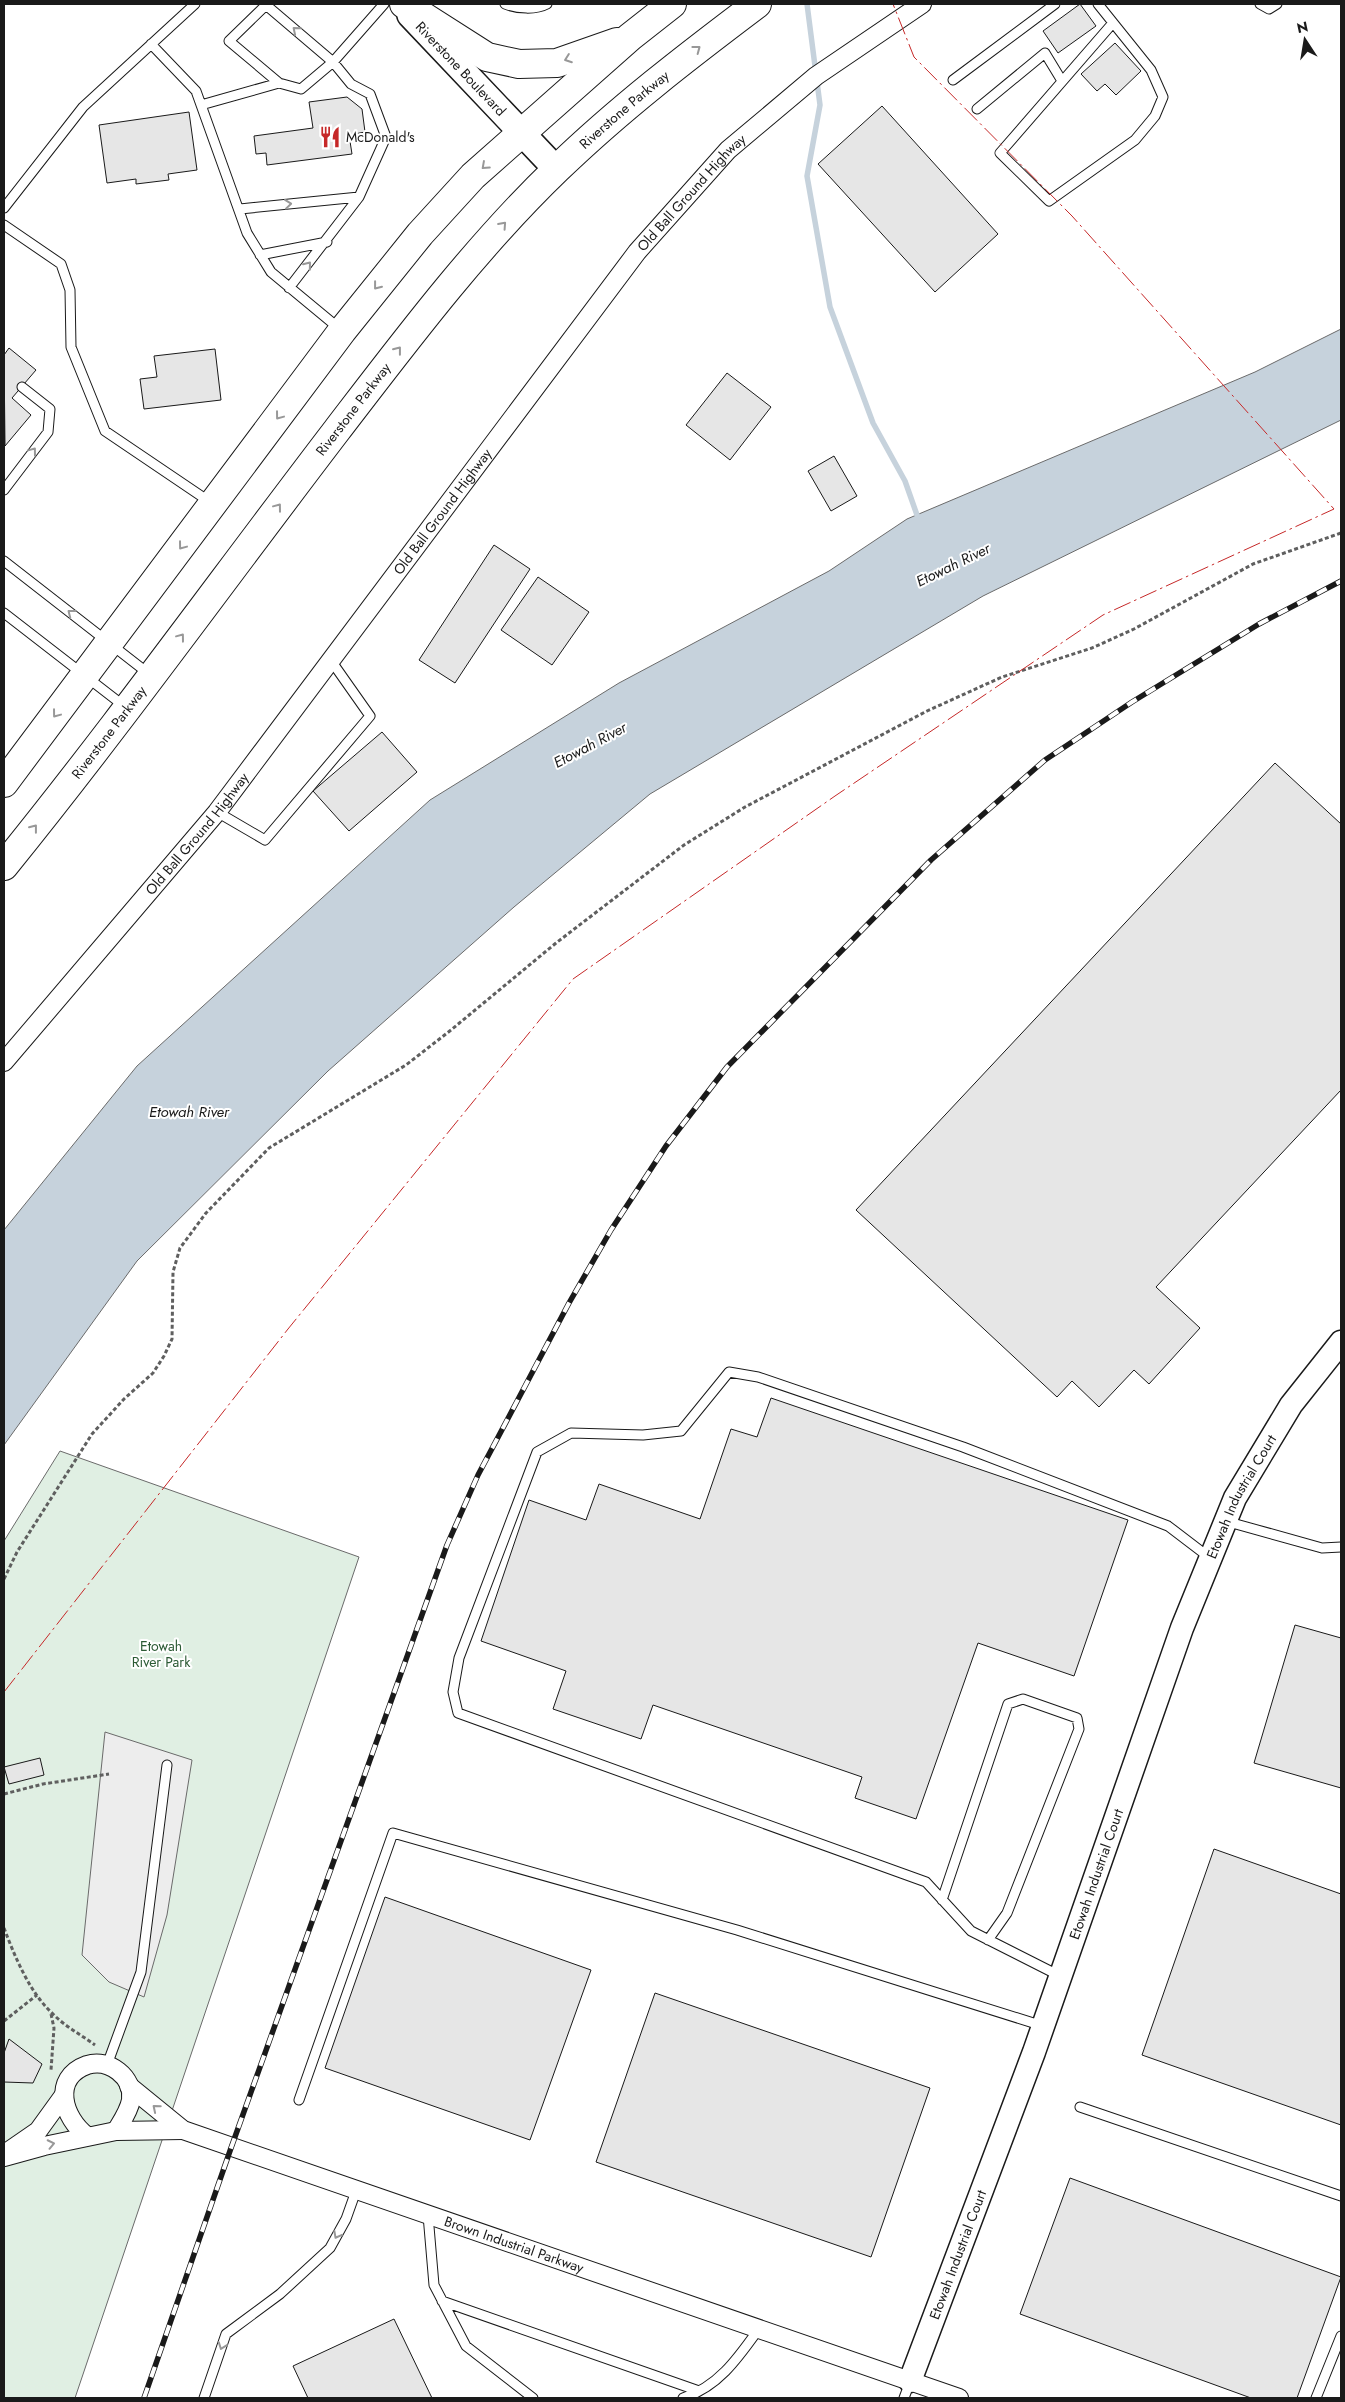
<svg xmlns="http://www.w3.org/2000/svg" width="1345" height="2402" font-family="Jost,sans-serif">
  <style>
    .green { fill: #e0efe3; stroke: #6a6a6a }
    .parking { fill: #ededed; stroke: #6a6a6a }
    .water { fill: #c6d2dc; stroke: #6a6a6a }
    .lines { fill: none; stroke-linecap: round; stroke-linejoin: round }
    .stream { stroke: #c6d2dc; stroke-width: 5.5 }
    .building { fill: #e6e6e6; stroke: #1a1a1a }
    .service-casing { stroke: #1a1a1a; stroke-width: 11 }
    .minor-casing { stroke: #1a1a1a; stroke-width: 20 }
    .tertiary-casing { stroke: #1a1a1a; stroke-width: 25 }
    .secondary-casing { stroke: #1a1a1a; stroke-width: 28 }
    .primary-casing { stroke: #1a1a1a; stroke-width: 30 }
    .path { stroke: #5f5f5f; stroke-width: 3; stroke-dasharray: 4 2.5; stroke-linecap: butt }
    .service { stroke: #fff; stroke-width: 9 }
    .minor { stroke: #fff; stroke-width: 18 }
    .tertiary { stroke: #fff; stroke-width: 22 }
    .secondary { stroke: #fff; stroke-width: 25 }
    .primary { stroke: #fff; stroke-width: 28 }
    .rail-casing { stroke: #1a1a1a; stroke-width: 5.5 }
    .rail { stroke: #fff; stroke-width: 4; stroke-dasharray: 11; stroke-linecap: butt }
    .power { stroke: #c62828; stroke-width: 1; stroke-dasharray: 18 4 2.5 4; stroke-linecap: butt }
    .oneway { stroke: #989898 }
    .labels { text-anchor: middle; stroke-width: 4; stroke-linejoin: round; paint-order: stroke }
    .street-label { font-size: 14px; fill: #1a1a1a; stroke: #fff }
    .poi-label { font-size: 14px; fill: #1a1a1a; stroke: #fff; text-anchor: start }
    .park-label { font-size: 14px; fill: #2b5a34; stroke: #fff }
    .water-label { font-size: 15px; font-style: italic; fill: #1a1a1a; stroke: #fff }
  </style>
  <rect width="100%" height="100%" fill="#fff"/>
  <path class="green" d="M60,1451L359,1557L75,2398H4V1541Z"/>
  <path class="parking" d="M105,1732L192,1760L167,1915L144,1997L109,1982L82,1955Z"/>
  <path class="water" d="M1341,329V420L983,596L650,794L514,907L328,1071L137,1261L4,1445V1230L137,1066L430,800L619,683L829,571L907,519L1255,372Z"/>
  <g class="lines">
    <path class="stream" d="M807,4L820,105L807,176L830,307L873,423L905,481L917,515"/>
  </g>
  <path class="building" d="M1080,4L1096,26L1058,53L1043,31Z
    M1115,43L1141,71L1116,95L1105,84L1097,91L1081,74Z
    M347,97L362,109L365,132L349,135L352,154L267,165L266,153L256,154L254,136L313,128L309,102Z
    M882,106L998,234L935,292L818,164Z
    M189,112L197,170L168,174L169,180L136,184V179L107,183L99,125Z
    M9,348L36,370L12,398L31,415L5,446L4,355Z
    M215,349L221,400L144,409L140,379L157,377L154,356Z
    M727,373L771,407L730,460L686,425Z
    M834,456L857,496L831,511L808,471Z
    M494,545L530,569L455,683L419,660Z
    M538,577L589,612L552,665L501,630Z
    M382,732L417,772L349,831L313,791Z
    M1275,763L1341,824V1090L1156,1287L1200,1328L1149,1384L1134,1370L1099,1407L1072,1381L1057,1397L856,1210Z
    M771,1398L1128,1520L1074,1676L978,1643L916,1819L855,1798L862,1777L653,1705L641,1739L553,1709L566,1671L481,1641L529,1500L586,1520L599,1484L700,1519L731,1429L757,1437Z
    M1295,1625L1341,1638V1788L1254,1763Z
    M40,1758L44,1775L9,1784L4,1767Z
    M1214,1849L1341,1894V2125L1142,2055Z
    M385,1897L591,1970L530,2140L325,2068Z
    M655,1993L930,2088L871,2257L596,2162Z
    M9,2039L42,2064L33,2083L4,2082V2053Z
    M1070,2178L1341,2277L1297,2398H1251L1020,2314Z
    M394,2319L432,2398H308L293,2366Z"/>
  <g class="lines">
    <g class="service-casing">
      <path id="service" d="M505,4C517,9 536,10 547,4
        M1098,4L1151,70L1163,97L1155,116L1135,140L1049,201L1000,153L1112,24
        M1260,4L1269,9L1277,4
        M151,44L196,91L247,233L271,272L341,330
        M953,80L1055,4
        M279,83L229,41L266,5L333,62L351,84L370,94L386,137L359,197L289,288
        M201,105L279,83L301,89L333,62L384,4
        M977,109L1045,53L1062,81
        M4,208L83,107L195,4
        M240,209L359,197
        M4,225L61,264L70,290L71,347L105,431L210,502
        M260,255L327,242
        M4,490L48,432L50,409L22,387
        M4,561L149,674
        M4,613L124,706
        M217,812L265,840L370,716L332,662
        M1225,1521L1322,1548L1341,1547
        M942,1900L1008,1704L1023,1699L1077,1718L1079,1729L1007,1913L988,1940
        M1060,1976L971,1931L926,1882L458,1713L453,1692L459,1658L537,1452L571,1433L643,1435L681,1431L729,1372L758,1377L963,1447L1168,1526L1210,1558
        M107,2065L141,1972L167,1765
        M299,2100L393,1833L737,1930L1043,2026
        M1080,2107L1341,2196
        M428,2215L434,2285L466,2346L533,2398
        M442,2301L699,2391
        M204,2398L226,2334L280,2294L330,2248L346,2219L356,2191
        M683,2398C718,2387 738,2358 758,2330
        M904,2398L910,2382
        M1316,2398L1341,2336"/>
    </g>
    <g class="minor-casing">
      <g id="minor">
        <path id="s1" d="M4,1062L217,812L637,252L728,150L816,76L922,4"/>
        <path id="s2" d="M129,2086L183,2130L959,2398"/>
        <path d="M87,2136C63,2118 51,2078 87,2065C109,2058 134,2077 131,2100C129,2111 122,2121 116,2131"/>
        <path d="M9,2151L38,2131L64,2095"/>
        <path d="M4,2157L44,2146L116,2131L183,2130"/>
      </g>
    </g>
    <g class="tertiary-casing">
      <g id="tertiary">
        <path id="s3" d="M910,2381L1034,2052L1182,1628L1235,1498L1291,1405L1341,1342"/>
      </g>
    </g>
    <g class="secondary-casing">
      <g id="secondary">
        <path id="s4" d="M410,15L556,169"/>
      </g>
    </g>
    <g class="primary-casing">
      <g id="primary">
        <path d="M404,4L487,57L519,64L557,63L617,42"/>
        <path d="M4,783L342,331L420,234L473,176L630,37L672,4"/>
        <path id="s5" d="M4,866C119,724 226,575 337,430C406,340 475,248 557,169C619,109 688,56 757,4"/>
      </g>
    </g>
    <path class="path" d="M4,1579L17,1552L92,1434L124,1399L153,1373L164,1356L172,1339L173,1272L180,1248L206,1213L269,1148L406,1065L451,1030L556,943L684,845L745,807L927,711L1002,677L1092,648L1134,629L1253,564L1341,533
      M4,1794L43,1784L109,1774
      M4,1928C15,1957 29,1991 51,2012C64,2026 80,2034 95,2045
      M51,2014L54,2028L51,2070
      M4,2021L37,1995"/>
    <use href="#service" class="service"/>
    <use href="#minor" class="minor"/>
    <use href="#tertiary" class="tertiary"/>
    <use href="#secondary" class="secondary"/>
    <use href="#primary" class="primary"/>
    <g class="rail-casing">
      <path id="rail" d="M144,2398L231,2148L447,1545L478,1475L569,1303L611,1230L666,1146L727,1067L931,860L1045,760L1132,702L1259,624L1341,581"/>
    </g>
    <use href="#rail" class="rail"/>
    <path class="power" d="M4,1692L288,1329L573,979L835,796L1103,615L1334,509L1072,216L914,57L893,4"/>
  </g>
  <defs><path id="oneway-chevron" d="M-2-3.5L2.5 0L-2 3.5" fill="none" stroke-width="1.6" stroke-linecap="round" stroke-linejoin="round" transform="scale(1.25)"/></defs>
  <g class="oneway">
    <use href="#oneway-chevron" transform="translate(296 30) rotate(-140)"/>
    <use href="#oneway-chevron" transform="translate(697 49) rotate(-37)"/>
    <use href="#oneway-chevron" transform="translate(568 59) rotate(160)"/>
    <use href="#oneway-chevron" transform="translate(485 166) rotate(138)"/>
    <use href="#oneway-chevron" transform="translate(288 204) rotate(-6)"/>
    <use href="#oneway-chevron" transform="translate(503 225) rotate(-48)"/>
    <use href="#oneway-chevron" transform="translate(308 265) rotate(-51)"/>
    <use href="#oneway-chevron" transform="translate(377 286) rotate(128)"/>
    <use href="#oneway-chevron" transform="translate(398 350) rotate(-52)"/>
    <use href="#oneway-chevron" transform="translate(279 416) rotate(127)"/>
    <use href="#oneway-chevron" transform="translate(33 451) rotate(-53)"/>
    <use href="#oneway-chevron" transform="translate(278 507) rotate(-53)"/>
    <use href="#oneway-chevron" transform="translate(182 546) rotate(127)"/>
    <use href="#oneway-chevron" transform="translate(71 613) rotate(-142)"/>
    <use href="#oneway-chevron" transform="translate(181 637) rotate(-53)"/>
    <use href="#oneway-chevron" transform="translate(56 714) rotate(127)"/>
    <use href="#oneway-chevron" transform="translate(34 828) rotate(-52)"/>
    <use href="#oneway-chevron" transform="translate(156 2108) rotate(-140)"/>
    <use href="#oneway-chevron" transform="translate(51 2144) rotate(-12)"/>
    <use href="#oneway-chevron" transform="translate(337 2235) rotate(118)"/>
    <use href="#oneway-chevron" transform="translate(222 2346) rotate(110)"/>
  </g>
  <defs>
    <g id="restaurant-bare" transform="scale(1.725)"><path d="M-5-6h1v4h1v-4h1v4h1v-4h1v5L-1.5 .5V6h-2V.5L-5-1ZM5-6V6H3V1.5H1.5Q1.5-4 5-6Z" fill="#c62828" stroke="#fff" stroke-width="2.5" paint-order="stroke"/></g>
  </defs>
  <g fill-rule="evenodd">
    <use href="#restaurant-bare" x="330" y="137"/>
  </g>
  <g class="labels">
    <g class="street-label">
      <text dy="5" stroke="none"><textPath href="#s4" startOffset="74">Riverstone Boulevard</textPath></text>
      <text dy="5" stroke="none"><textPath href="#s5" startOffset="980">Riverstone Parkway</textPath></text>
      <text dy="5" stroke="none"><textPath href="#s1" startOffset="1109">Old Ball Ground Highway</textPath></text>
      <text dy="5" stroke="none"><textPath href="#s5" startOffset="575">Riverstone Parkway</textPath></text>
      <text dy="5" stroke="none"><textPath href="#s1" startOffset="704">Old Ball Ground Highway</textPath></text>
      <text dy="5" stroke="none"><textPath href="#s5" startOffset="170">Riverstone Parkway</textPath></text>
      <text dy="5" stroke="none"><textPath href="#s1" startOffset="299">Old Ball Ground Highway</textPath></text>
      <text dy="5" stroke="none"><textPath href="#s3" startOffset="945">Etowah Industrial Court</textPath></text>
      <text dy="5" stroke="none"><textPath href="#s3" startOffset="540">Etowah Industrial Court</textPath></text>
      <text dy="5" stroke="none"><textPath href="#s2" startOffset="420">Brown Industrial Parkway</textPath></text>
      <text dy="5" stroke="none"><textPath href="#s3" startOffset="135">Etowah Industrial Court</textPath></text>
    </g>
    <g class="poi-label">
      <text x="346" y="142">McDonald's</text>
    </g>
    <g class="park-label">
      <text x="161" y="1651">Etowah<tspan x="161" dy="16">River Park</tspan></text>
    </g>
    <g class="water-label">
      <text transform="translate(953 565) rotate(-26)" y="5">Etowah River</text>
      <text transform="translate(590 745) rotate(-28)" y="5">Etowah River</text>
      <text x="189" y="1117">Etowah River</text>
    </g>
  </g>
  <rect width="1345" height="2402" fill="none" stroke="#1a1a1a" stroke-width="10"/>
  <g transform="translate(1305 40) rotate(348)" stroke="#ffffff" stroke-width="4" paint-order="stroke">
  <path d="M0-4L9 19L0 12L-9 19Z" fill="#1a1a1a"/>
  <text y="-8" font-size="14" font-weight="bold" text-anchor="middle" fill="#1a1a1a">N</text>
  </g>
</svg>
